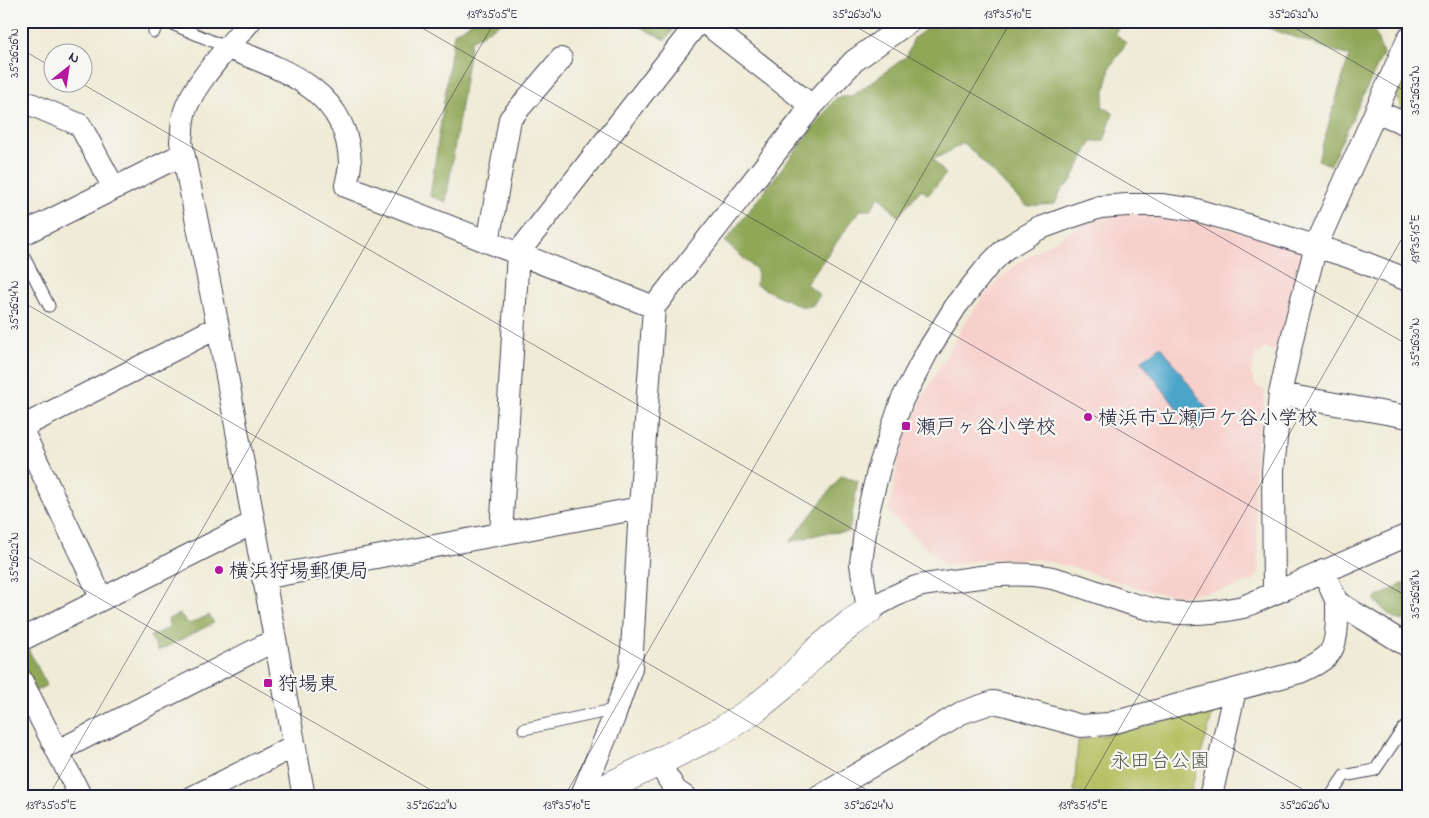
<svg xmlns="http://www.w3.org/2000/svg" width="1429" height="818" font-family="'Indie Flower','Klee One',sans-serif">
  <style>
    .built { fill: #f7d0cc }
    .green { fill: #b5c163; stroke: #6c724f }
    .forest { fill: #90a759; stroke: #59644a }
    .water { fill: #4ca5ca; stroke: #376482 }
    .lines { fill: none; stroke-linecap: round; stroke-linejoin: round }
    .service-casing { stroke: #414052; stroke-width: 13 }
    .minor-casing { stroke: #414052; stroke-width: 24 }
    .tertiary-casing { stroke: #414052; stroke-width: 29 }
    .service { stroke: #fff; stroke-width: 11 }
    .minor { stroke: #fff; stroke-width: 22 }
    .tertiary { stroke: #fff; stroke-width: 28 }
    .ticks { fill: none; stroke: #22223b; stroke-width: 1; stroke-opacity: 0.45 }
    .poi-dot { fill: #b5179e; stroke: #f6f6f2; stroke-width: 2 }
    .labels { text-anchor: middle; stroke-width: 4.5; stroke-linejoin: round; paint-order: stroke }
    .poi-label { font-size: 20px; fill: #22223b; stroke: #f6f6f2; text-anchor: start }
    .park-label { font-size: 20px; fill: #555a49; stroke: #f6f6f2 }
    .neatline { fill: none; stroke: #22223b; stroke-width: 2 }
    .ticks-label { font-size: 12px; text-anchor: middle; fill: #22223b }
  </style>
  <rect width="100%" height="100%" fill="#f6f6f2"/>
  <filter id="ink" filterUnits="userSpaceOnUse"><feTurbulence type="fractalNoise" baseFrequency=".02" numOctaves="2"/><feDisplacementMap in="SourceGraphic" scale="10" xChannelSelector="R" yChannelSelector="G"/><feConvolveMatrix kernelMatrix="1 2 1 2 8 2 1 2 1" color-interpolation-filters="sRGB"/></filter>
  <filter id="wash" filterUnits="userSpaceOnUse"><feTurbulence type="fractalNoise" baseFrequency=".0096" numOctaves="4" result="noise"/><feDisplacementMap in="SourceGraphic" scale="20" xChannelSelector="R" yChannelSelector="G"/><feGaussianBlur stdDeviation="1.12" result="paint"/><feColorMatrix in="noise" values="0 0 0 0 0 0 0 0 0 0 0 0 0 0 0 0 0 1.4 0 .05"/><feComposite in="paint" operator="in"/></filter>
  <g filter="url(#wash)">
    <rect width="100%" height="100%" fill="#efebd6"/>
    <path class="built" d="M1161,212L1300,248L1307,256L1280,352L1263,348L1260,354L1256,353L1251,372L1256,386L1266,392L1257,444L1254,482L1259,572L1253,581L1232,588L1187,595L1164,594L1133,587L1073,567L1037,559H993L944,565L888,511L898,463L907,433L921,401L962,327L983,297L1003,276L1024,259L1076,228L1109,214Z"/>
    <path class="green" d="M1408,74V111L1402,109L1396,96Z
      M1214,709L1189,797H1098L1074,791L1078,741Z"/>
    <path class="forest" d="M474,21H504L471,41L446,202L430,196L454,33Z
      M628,21H679L666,40Z
      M937,21H1124L1115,33L1126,43L1110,68L1102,106L1113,113L1104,141L1091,142L1070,183L1061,190L1055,204L1026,206L964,143L933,160L946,174L928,195L921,189L898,217L880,196L870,210H860L806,284L820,295L812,306H800L756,285L757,270L725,242L836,98L854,95L907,56L914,38Z
      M1242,21H1348L1375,32L1383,54L1330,165L1318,160L1349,56L1265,27Z
      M841,476L858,481L849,532L824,533L790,542Z
      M1404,583V593L1408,595V620C1394,624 1382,608 1374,599Z
      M180,614L189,624L209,615L214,623L158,651L150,636L169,628L168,619Z
      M27,647L47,685L34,692L21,665V650Z"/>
    <path class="water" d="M1161,346L1213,417L1194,431L1141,361Z"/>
  </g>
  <g filter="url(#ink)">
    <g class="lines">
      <g class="service-casing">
        <path id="service" d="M165,21L228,48
          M154,32L158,21
          M21,251L49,306
          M524,729L617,709
          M1330,797L1344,776L1375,770L1403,729L1408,726"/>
      </g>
      <g class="minor-casing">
        <path id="minor" d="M250,21C230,45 187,90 183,119C182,127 182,135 181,142L218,327L304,797
          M703,21L812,106
          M228,48C285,70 348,91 350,163C350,171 347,179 346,186L654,307
          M21,100L80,125L114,188
          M1376,111L1408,125
          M21,235L183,154
          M488,242L510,119L561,59
          M1408,280L1347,256L1237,222L1196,210L1161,205H1127L1100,207L1076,215L1038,229L1018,241L1005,249L988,266L956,306L927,352L902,400L879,468L867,516L861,564L868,611C883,601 899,593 916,587C925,584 936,583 946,582C978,577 1015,571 1047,577C1088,585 1126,607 1168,612C1193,615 1219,612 1243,607L1408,535
          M1280,394L1408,417
          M21,423L32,422L218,327
          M21,428L102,599
          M501,534L518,253L699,21
          M1323,571L1337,602L1408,646
          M263,578L640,508
          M1274,593L1273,471L1280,394L1295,326L1316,246L1408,39
          M21,640L253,523
          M21,680L81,797
          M58,751L275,640
          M658,762L676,791L685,797
          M193,797L294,746
          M581,797L614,717L631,668L640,508L654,307L812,106L854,61L910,21
          M819,797L961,713L993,702L1003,704L1081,726L1108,724L1300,672C1309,668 1320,663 1327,656C1339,645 1337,617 1337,602
          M1209,797L1213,787L1235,690"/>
      </g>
      <g class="tertiary-casing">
        <path id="tertiary" d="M588,797L721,731L756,708L783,686L817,651L851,623L868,611"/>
      </g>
      <use href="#service" class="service"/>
      <use href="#minor" class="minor"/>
      <use href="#tertiary" class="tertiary"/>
    </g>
  </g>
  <path class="ticks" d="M410,21L1408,597M846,21L1408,345M1283,21L1408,93M21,49L52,67M79,82L1316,797M21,301L879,797M21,553L443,797M48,797L495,21M564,797L1011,21M1080,797L1408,228"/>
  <g class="poi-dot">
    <circle cx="1088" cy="417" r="5"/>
    <rect x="901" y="421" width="10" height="10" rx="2.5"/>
    <circle cx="219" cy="570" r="5"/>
    <rect x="263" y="678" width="10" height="10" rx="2.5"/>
  </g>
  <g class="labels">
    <g class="poi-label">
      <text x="1098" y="424">横浜市立瀬戸ケ谷小学校</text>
      <text x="916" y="433">瀬戸ヶ谷小学校</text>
      <text x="229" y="577">横浜狩場郵便局</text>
      <text x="278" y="690">狩場東</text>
    </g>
    <g class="park-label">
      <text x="1160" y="767">永田台公園</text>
    </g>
  </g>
  <rect width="1429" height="818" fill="none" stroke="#f6f6f2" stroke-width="55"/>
  <g transform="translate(68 68) rotate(30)"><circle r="24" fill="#f6f6f2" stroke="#a1a1a9"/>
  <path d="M0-4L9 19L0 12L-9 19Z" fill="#b5179e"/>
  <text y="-8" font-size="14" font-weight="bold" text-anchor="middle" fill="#22223b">N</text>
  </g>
  <rect x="28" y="28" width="1374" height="762" class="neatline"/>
  <g class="ticks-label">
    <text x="492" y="18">139°35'05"E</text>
    <text x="857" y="18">35°26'30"N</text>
    <text x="1008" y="18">139°35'10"E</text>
    <text x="1294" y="18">35°26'32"N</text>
    <text transform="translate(14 53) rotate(-90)" y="4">35°26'26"N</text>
    <text transform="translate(1415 90) rotate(-90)" y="4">35°26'32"N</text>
    <text transform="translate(1415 239) rotate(-90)" y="4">139°35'15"E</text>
    <text transform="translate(14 305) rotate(-90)" y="4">35°26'24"N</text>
    <text transform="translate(1415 342) rotate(-90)" y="4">35°26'30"N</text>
    <text transform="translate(14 557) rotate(-90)" y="4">35°26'22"N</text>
    <text transform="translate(1415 594) rotate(-90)" y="4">35°26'28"N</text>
    <text x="51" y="809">139°35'05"E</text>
    <text x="432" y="809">35°26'22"N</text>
    <text x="567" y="809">139°35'10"E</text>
    <text x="869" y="809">35°26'24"N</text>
    <text x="1083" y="809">139°35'15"E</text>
    <text x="1305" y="809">35°26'26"N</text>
  </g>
</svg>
